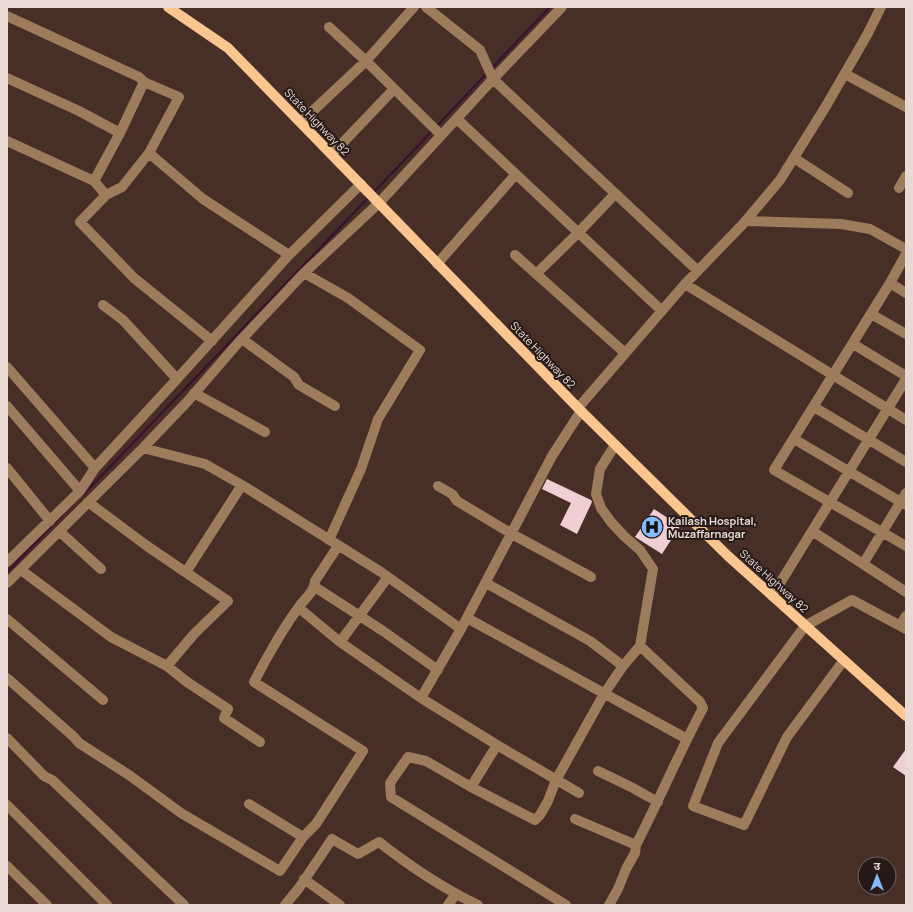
<svg xmlns="http://www.w3.org/2000/svg" width="913" height="912" font-family="Manrope,'Noto Sans Devanagari',sans-serif">
  <style>
    .lines { fill: none; stroke-linecap: round; stroke-linejoin: round }
    .stream { stroke: #3a122f; stroke-width: 2.5 }
    .building { fill: #f0cfd4 }
    .minor { stroke: #9d7c5c; stroke-width: 10 }
    .major { stroke: #fac58f; stroke-width: 10 }
    .labels { text-anchor: middle; stroke-width: 4; stroke-linejoin: round; paint-order: stroke }
    .street-label { font-size: 11px; fill: #e8d9d4; stroke: #251a17 }
    .poi-label { font-size: 11px; font-weight: bold; fill: #e8d9d4; stroke: #251a17; text-anchor: start }
  </style>
  <rect width="100%" height="100%" fill="#472f28"/>
  <g class="lines">
    <path class="stream" d="M491,69L550,7
      M436,127L487,73
      M372,194L432,131
      M83,495L369,197
      M7,572L73,504"/>
  </g>
  <path class="building" d="M547,479L591,500L592,502L577,534L560,525L571,503L542,489Z
    M654,509L680,526L662,554L635,537Z
    M906,749V776L893,767Z"/>
  <g class="lines">
    <path class="minor" d="M426,7L480,50L493,79L698,271
      M562,7L493,79L379,203L304,273L238,343L187,402L143,448L205,464L242,485L381,572L461,629L552,456L581,411
      M7,16L139,77L144,82L179,97L149,153L122,187L106,195L80,222L134,278L212,341
      M329,27L366,61L441,135
      M845,74L906,107
      M7,78L79,111L120,133
      M457,119L662,311
      M301,122L366,61L414,7
      M7,141L94,181L106,195
      M149,153L203,199L289,255L361,184
      M332,154L394,89
      M794,158L848,193
      M94,181L120,133L144,82
      M899,188L906,176
      M746,221L841,224L870,229L906,249
      M906,254L890,283L774,470L906,546
      M515,255L625,353
      M437,264L516,174
      M304,273L348,298L420,350L378,419L361,469L329,540
      M536,274L578,233L615,194
      M890,283L906,293
      M685,284L906,420
      M871,314L906,334
      M242,339L294,377L299,385L335,406
      M853,344L906,376
      M7,367L95,468
      M177,379L289,255
      M194,393L265,432
      M7,406L80,491
      M814,407L906,462
      M578,408L685,284L743,224L780,180L826,106L867,35L881,7
      M794,439L906,505
      M7,468L50,521
      M438,486L452,494L457,501L512,534L591,577
      M906,493L863,564L906,592
      M88,502L147,546L228,601L194,634L167,666
      M59,531L101,569
      M812,531L863,564
      M7,562L80,491L95,468L177,379L123,320L103,305
      M21,570L111,637L167,666L187,682L228,709L224,718L260,742
      M186,572L242,485
      M388,577L340,642L421,698L461,629
      M7,583L143,448
      M486,583L590,641L623,666
      M315,587L383,631L438,670
      M772,596L906,379
      M299,608L340,642
      M467,618L687,739
      M7,619L103,700
      M900,625L906,616
      M844,660L787,737L744,825L693,806L718,743L805,626L852,600L906,629
      M7,678L74,737L79,743L129,775L181,813L280,871L303,837L316,824L363,751L254,682C268,655 283,628 301,604C307,597 315,590 315,581L338,546
      M421,698L497,745L579,793
      M7,738L44,776L52,780L184,905
      M598,771L631,787L658,802
      M471,787L497,745
      M249,804L303,837
      M7,805L107,905
      M575,819L636,845
      M7,866L47,905
      M304,879L340,905
      M285,905L299,888L332,839L358,854L379,842C411,867 442,888 478,905
      M448,905L456,894
      M566,905L391,797L390,783L408,757L426,761L471,787L535,820L540,815L548,801L556,780L604,694L623,666L640,646L653,569L640,550L624,536L611,522L601,508L596,494L600,469L615,445
      M609,905L618,889L626,869L635,853L636,845C659,800 679,753 703,708L700,702L640,646"/>
    <path class="major" d="M168,7L228,48L581,411L728,556L906,716"/>
  </g>
  <defs>
    <g id="hospital-disc" transform="scale(1.15)"><circle r="9.5" fill="#87bbfb" stroke="#251a17"/><path d="M-5-5h3v3.5h4V-5h3V5h-3V1.5h-4V5h-3Z" fill="#111"/></g>
  </defs>
  <g fill-rule="evenodd">
    <use href="#hospital-disc" x="652" y="527"/>
  </g>
  <g class="labels">
    <g class="street-label">
      <text transform="translate(317 122) rotate(46)" y="4">State Highway 82</text>
      <text transform="translate(543 355) rotate(46)" y="4">State Highway 82</text>
      <text transform="translate(774 581) rotate(42)" y="4">State Highway 82</text>
    </g>
    <g class="poi-label">
      <text x="668" y="525">Kailash Hospital,<tspan x="668" dy="13">Muzaffarnagar</tspan></text>
    </g>
  </g>
  <rect width="913" height="912" fill="none" stroke="#e8d9d4" stroke-width="16"/>
  <g transform="translate(877 876)"><circle r="19" fill="#251a17" stroke="#736663"/>
  <path d="M0-3L7 15L0 10L-7 15Z" fill="#87bbfb"/>
  <text y="-6" font-size="11" font-weight="bold" text-anchor="middle" fill="#e8d9d4">उ</text>
  </g>
</svg>
